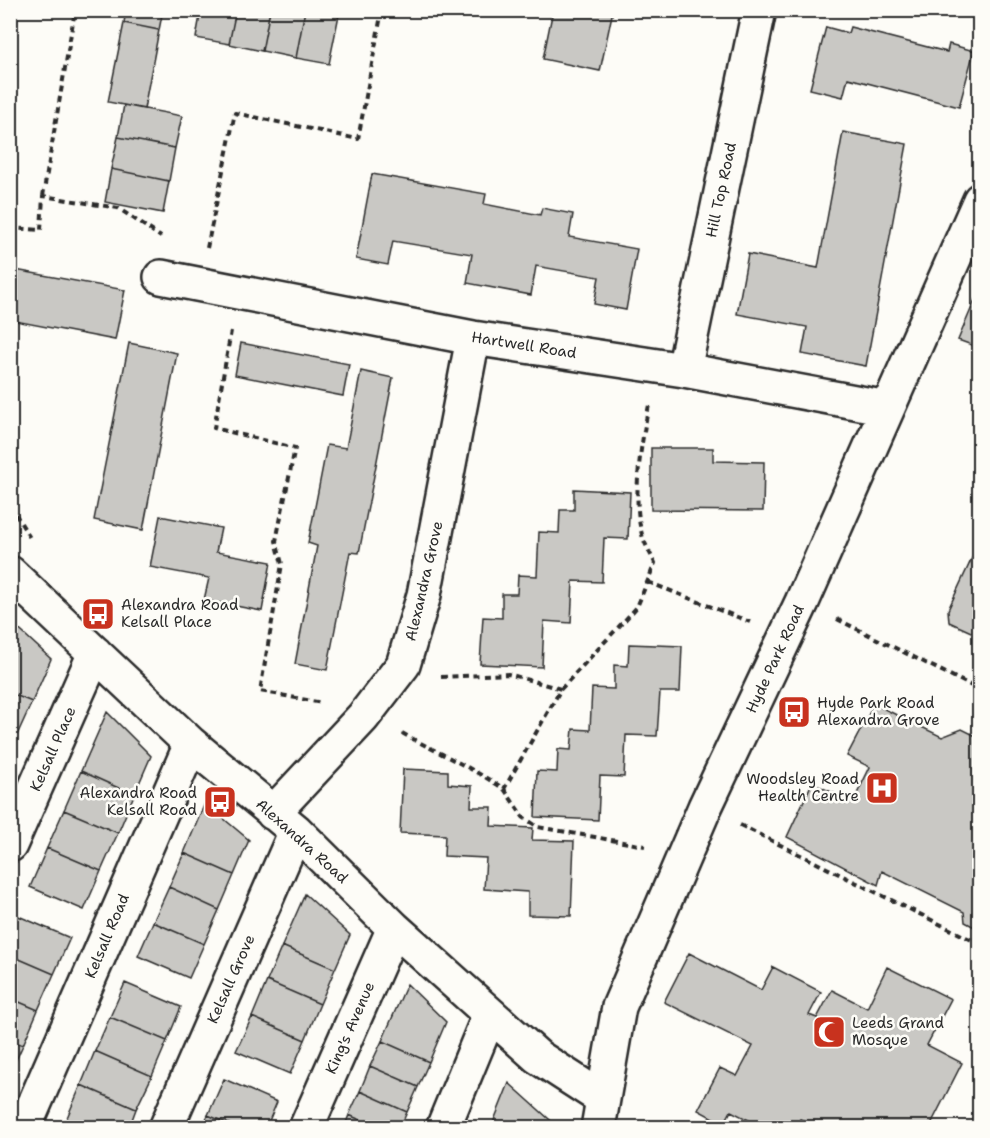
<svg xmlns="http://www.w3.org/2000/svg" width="990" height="1138" font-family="'Shantell Sans',sans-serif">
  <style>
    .building { fill: #c9c8c4; stroke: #2b2b2b; stroke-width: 1.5 }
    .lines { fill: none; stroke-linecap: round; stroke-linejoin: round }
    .minor-casing { stroke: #2b2b2b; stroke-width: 38 }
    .path { stroke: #2b2b2b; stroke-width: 4; stroke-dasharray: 6 4.5; stroke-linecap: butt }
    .minor { stroke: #fdfcf7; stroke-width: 33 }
    .labels { text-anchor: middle; stroke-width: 5; stroke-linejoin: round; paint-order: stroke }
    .street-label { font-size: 15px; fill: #2b2b2b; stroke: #fdfcf7 }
    .poi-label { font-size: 15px; fill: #2b2b2b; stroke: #fdfcf7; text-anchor: start }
  </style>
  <rect width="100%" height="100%" fill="#fdfcf7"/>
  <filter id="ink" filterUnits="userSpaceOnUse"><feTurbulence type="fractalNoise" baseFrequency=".0167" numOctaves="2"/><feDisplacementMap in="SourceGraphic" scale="12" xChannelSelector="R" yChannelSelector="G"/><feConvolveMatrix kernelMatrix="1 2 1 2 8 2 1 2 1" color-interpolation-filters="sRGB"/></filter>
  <g filter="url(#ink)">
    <path class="building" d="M126,10H163L159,30L124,23Z
      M201,10H236L229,44L196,38Z
      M236,10H270L262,51L229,44Z
      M270,10H305L296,58L262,51Z
      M305,10H340L329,64L296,58Z
      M553,10H613L600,71L543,59Z
      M124,23L159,30L144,109L108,102Z
      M826,27L848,33L850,27L947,52L949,44L974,51L959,107L848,78L843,97L810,89Z
      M124,105L182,116L175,148L118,137Z
      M843,132L907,144L866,366L802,354L807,327L737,314L748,254L818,268Z
      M118,137L175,148L169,181L111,169Z
      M111,169L169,181L163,213L105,202Z
      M372,174L486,194L484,204L540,215L542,208L573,214L569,237L637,249L626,310L594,304L599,277L536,266L531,295L467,283L472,254L393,241L388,265L356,259Z
      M10,269L125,290L115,340L10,320Z
      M980,288V348L958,340Z
      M129,343L177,353L143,530L94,520Z
      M241,343L349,364L343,396L235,375Z
      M361,371L393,378L359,553L350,552L327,670L295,664L317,546L308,543L327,445L346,448Z
      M651,448H713V461L764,462L763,511L651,510Z
      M574,489L630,492L628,539L604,538L602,582L573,581L571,623L544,621L542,667L480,664L483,617L502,618V594H517L518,575L537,576L539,532L559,533L560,510H574Z
      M160,516L221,528L216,552L271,562L262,611L204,600L209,578L150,567Z
      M980,555V636L949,622L948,610L973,556Z
      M10,621L51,659L32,702L10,693Z
      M629,644L682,646L680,692H660L657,736L626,735L624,777L600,776L598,820L535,817L537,771L557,772L558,749L571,750L573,729L590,730L592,688L614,689V665L628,666Z
      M10,693L32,702L12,746L10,745Z
      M874,704L942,737L962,729L980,738V930L965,922L964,912L882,871L878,885L787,837L812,783L853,802L870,767L847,756Z
      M107,712L151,756L134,795L81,771Z
      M403,769L448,771V784L472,786L471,807H492L491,826L533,828L532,840L574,841L571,916L528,915V892L484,889L486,858L444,856L445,835L400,833Z
      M81,771L134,795L118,833L64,810Z
      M205,803L249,840L234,875L184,853Z
      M64,810L118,833L101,871L47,848Z
      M47,848L101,871L84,910L30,887Z
      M184,853L234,875L219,910L169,887Z
      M169,887L219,910L204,944L153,922Z
      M305,894L350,935L335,969L282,946Z
      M16,915L70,938L54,974L10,955V928Z
      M153,922L204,944L189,978L138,956Z
      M282,946L335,969L320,1004L267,981Z
      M689,953L761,990L773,967L821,992L809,1015L817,1018L832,990L867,1008L887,967L951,999L927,1045L962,1063L929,1128H801L805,1121L800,1119L796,1128H746L749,1120L731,1111L724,1124L698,1110L720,1068L737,1076L753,1046L664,1002Z
      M10,955L54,974L38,1010L10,998Z
      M267,981L320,1004L305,1040L252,1017Z
      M125,983L181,1007L167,1041L110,1017Z
      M407,984L446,1022L429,1062L382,1041Z
      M10,998L38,1010L23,1045L10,1040Z
      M110,1017L167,1041L152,1076L95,1051Z
      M252,1017L305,1040L290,1074L236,1051Z
      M10,1040L23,1045L10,1073Z
      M382,1041L429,1062L418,1087L370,1066Z
      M95,1051L152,1076L136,1109L81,1085Z
      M370,1066L418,1087L407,1112L360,1091Z
      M224,1079L277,1102L266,1128H238L208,1115Z
      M509,1083L559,1128H491Z
      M81,1085L136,1109L129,1128H84L66,1120Z
      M360,1091L407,1112L400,1128H379L349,1115Z
      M208,1115L238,1128H202Z
      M349,1115L379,1128H344Z"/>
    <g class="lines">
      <g class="minor-casing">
        <path id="minor" d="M161,277L473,338L684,370L887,408
          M684,370L759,10
          M10,573L191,744L296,831L394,928L538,1057L603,1099
          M273,813L363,717L403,665L424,595L473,338
          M10,845L95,653
          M24,1128L191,744
          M166,1128L296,831
          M306,1128L394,928
          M443,1128L490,1014
          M598,1128L619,1007L705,807L802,602L980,200"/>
      </g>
      <path class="path" d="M43,196L75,10
        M10,228L41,230L43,196L118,208L161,237
        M207,248L235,113L358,139L382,10
        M231,331L214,428L295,448L276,541L282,564L260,691L322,703
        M10,505L30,538
        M648,582L750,622
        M837,619L980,690
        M441,677L508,674L561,689
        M402,733C436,752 471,767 504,789L561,689L637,607L655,563C651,555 646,546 643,538C631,499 641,444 649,405
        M504,789L523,817L538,827L645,846
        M740,825L980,944"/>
      <use href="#minor" class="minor"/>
    </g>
  </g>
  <defs>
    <g id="bus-square" transform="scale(1.725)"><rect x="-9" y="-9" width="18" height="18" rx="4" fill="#c8321e" stroke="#fdfcf7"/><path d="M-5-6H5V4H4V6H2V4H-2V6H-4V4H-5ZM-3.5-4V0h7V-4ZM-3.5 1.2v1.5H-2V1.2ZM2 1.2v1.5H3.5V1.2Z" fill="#fff"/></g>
    <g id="hospital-square" transform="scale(1.725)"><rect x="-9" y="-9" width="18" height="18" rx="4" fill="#c8321e" stroke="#fdfcf7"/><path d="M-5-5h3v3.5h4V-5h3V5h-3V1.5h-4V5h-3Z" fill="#fff"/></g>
    <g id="mosque-square" transform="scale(1.725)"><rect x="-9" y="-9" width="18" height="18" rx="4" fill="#c8321e" stroke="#fdfcf7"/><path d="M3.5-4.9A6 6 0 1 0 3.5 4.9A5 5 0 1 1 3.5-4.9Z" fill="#fff"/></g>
  </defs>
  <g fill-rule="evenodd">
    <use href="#bus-square" x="98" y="614"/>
    <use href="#bus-square" x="794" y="712"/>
    <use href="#hospital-square" x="882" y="788"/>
    <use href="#bus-square" x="220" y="802"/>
    <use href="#mosque-square" x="829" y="1032"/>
  </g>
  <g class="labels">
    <g class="street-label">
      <text transform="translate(721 190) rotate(-78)" y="5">Hill Top Road</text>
      <text transform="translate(524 345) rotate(9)" y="5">Hartwell Road</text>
      <text transform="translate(424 581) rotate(-77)" y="5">Alexandra Grove</text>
      <text transform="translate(775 659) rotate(-65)" y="5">Hyde Park Road</text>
      <text transform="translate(53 749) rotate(-66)" y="5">Kelsall Place</text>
      <text transform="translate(302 841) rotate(42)" y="5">Alexandra Road</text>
      <text transform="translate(107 936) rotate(-67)" y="5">Kelsall Road</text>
      <text transform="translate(231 979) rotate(-66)" y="5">Kelsall Grove</text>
      <text transform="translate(350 1028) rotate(-66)" y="5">King's Avenue</text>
    </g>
    <g class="poi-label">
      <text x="121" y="610">Alexandra Road<tspan x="121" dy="17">Kelsall Place</tspan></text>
      <text x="817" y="708">Hyde Park Road<tspan x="817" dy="17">Alexandra Grove</tspan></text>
      <text x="859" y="784" text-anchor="end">Woodsley Road<tspan x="859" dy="17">Health Centre</tspan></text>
      <text x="197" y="798" text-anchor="end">Alexandra Road<tspan x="197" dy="17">Kelsall Road</tspan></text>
      <text x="852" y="1028">Leeds Grand<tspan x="852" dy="17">Mosque</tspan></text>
    </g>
  </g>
  <rect width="990" height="1138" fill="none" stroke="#fdfcf7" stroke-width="36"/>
  <rect x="18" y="18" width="954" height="1102" fill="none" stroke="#2b2b2b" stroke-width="2" filter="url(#ink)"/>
</svg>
